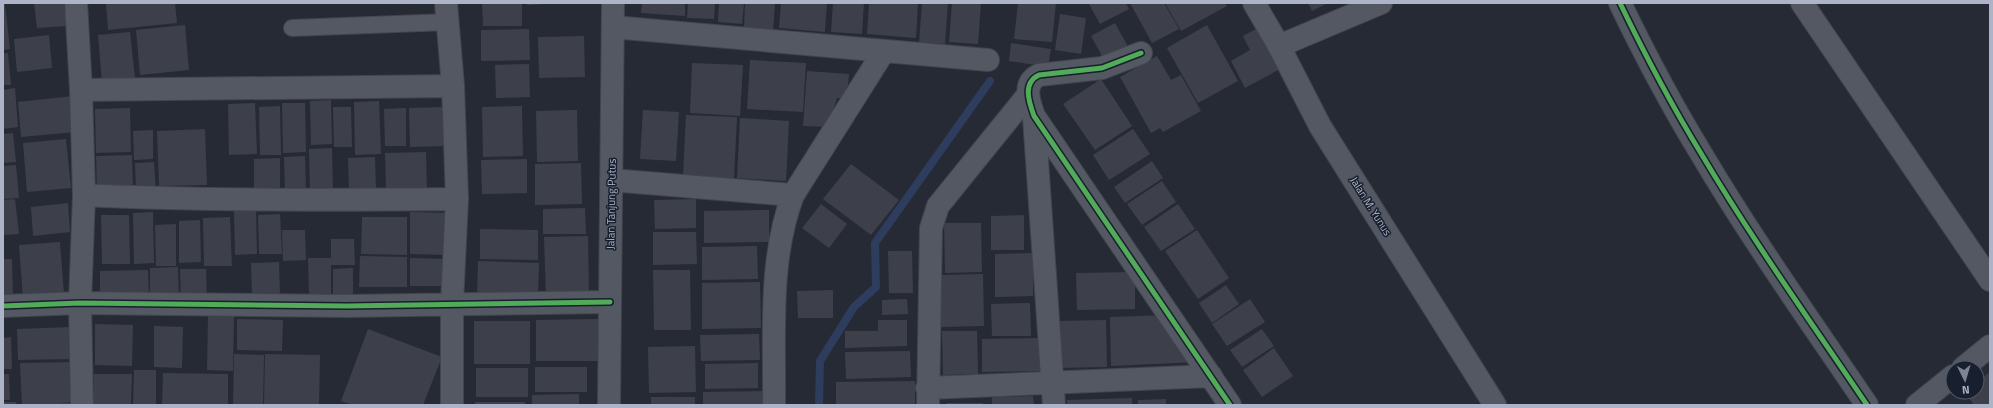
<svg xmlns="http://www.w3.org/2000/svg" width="1993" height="408" font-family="'Titillium Web',sans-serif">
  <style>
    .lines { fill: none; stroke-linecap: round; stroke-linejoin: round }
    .stream { stroke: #2e3c5d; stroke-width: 8 }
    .building { fill: #3d404a }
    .service-casing { stroke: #41454d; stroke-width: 18 }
    .minor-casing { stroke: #41454d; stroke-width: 24 }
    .tertiary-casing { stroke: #41454d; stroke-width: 24 }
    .service { stroke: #545862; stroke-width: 16 }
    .minor { stroke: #545862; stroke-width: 22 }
    .tertiary { stroke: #545862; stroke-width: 22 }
    .cycleway-casing { stroke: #181f2e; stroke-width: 8 }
    .cycleway { stroke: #51ab58; stroke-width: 5 }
    .labels { text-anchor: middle; stroke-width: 3; stroke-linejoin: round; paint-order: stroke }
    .street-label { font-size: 11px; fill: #adb4c7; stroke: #181f2e }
  </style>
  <rect width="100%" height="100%" fill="#252a34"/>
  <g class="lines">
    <path class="stream" d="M819,405L820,361L854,307L876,287L875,243L990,81"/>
  </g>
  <path class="building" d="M34,3H64L66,26L37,28Z
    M106,3H175L177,23L108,30Z
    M482,3H522V26H483Z
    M527,3H544V4L527,5Z
    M642,3H685V16L641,13Z
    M688,3H715L714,19L687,18Z
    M719,3H744L742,24L718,22Z
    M745,3H775L773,32L744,30Z
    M781,3H827L825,32L779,28Z
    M833,3H864L862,34L831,32Z
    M869,3H918L916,38L867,34Z
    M922,3H948L945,44L919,43Z
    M952,3H981L978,44L949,42Z
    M1018,3H1056L1052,42L1014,39Z
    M1091,3H1126L1129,9L1100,24L1089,4Z
    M1130,3H1164L1179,29L1152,43Z
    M1165,3H1225L1227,6L1181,31Z
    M1308,3H1328L1312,11Z
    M3,4H5L10,49L3,50Z
    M1060,14L1086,18L1081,54L1055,50Z
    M1115,23L1131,52L1107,65L1091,36Z
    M185,25L189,70L140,75L136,30Z
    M1207,25L1238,81L1198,103L1167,48Z
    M1260,27L1282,68L1245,88L1231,61L1250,50L1243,36Z
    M529,29L530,60L481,61V30Z
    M130,32L135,78L102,82L98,35Z
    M49,35L52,68L17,72L14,39Z
    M584,36L585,77L539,78L538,37Z
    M1011,43L1051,49L1048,67L1009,61Z
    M3,53H8L11,85H3Z
    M1157,56L1171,80L1181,75L1201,111L1163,132L1160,128L1151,133L1120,77Z
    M750,60L806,63L803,112L747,109Z
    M692,63L743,65L740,116L690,113Z
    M529,64L530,97L496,98L495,65Z
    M807,71L849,74L847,98H837L828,127L803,126Z
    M1101,79L1132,126L1095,150L1063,104Z
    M15,88L18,127L3,129V90Z
    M73,96L76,132L21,137L18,102Z
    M331,100L332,144L311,145L310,101Z
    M379,101L381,154L355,155L354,102Z
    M255,103L257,154L229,155L228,104Z
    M282,103H305L306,152L283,153Z
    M280,106L281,155H260L259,107Z
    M522,106L523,156L483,157L482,107Z
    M333,107H351L352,147H334Z
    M446,107L447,146L410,147L409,108Z
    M130,108L131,152L96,153L95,109Z
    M406,108V146H385L384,109Z
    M577,110L578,161L537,162L536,111Z
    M643,110L679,112L676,161L640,159Z
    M686,115L737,117L734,179L683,176Z
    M740,118L789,121L786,181L737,178Z
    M205,129L207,185L159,186L157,131Z
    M1133,129L1150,154L1109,180L1093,155Z
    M153,130V159L134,160L133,131Z
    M13,133L16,162L3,163V134Z
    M66,139L71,188L27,192L23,143Z
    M332,148L333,192H310L309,149Z
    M426,152L427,190L386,191L385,153Z
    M132,155L133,187L97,188L96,156Z
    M305,156L306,192H285L284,157Z
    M375,157L376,189L349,190L348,158Z
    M280,158V198H254V159Z
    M527,159V193L482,194L481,160Z
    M1152,161L1163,178L1125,203L1114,187Z
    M154,162L156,191L136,192L135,163Z
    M581,163L582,204L535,205V164Z
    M851,164L899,200L871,235L823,199Z
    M16,165L19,198L3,199V166Z
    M1162,181L1176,202L1142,225L1127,204Z
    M15,199L19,234L3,235V200Z
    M696,199V228L655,229L654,200Z
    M68,203L70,232L33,236L31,207Z
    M821,204L847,224L829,248L802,228Z
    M1178,204L1195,229L1161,251L1144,227Z
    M585,208L586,234H543V209Z
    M769,210V242L704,243V211Z
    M234,211H256L257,254L235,255Z
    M153,212L154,263L134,264L133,213Z
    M410,212L449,213V255L410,254Z
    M280,214L282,254H259L258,215Z
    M101,215H129L130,264H102Z
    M1024,215V250H991V216Z
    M230,217L232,266H204L203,218Z
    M362,217H407V255L361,254Z
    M200,220L201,262L179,263V221Z
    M944,223H981L982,272L945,273Z
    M176,224V266H156L155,225Z
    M480,229L538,230V260L480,259Z
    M282,230H305L306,260L283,261Z
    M1197,230L1229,278L1198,299L1165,251Z
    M653,232H696L697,264L653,265Z
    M588,236L589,296L546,297L544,237Z
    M331,239H354L355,265H331V294L309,295L308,258H331Z
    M60,242L64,294L23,298L19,245Z
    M757,246L758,279L702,280V247Z
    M888,251H912L913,293H889Z
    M1033,253V296L995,297V254Z
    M360,256L407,257V287H359Z
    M410,258L446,259V286H410Z
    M3,259H12L13,297H3Z
    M478,261L539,263L538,297L477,296Z
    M279,262L280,297H252L251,263Z
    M178,267L179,301L150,302V268Z
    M353,268V296L333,297V269Z
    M180,269H206L207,301L181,302Z
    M148,270L149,301L100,302V271Z
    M653,270H690L691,330H654Z
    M1135,272V309L1077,310L1076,273Z
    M983,274L984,326L941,327L940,275Z
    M760,282L761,328L702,329V283Z
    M1226,285L1239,304L1212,323L1199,303Z
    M833,290V318H798L797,291Z
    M907,299L908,314L882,315V300Z
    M1250,299L1265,322L1227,346L1212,324Z
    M1030,303L1031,336H992L991,304Z
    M1169,315L1198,362L1111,366L1110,317Z
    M208,316H234L233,371L207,370Z
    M237,319L283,320L282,351L237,350Z
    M599,319V361H536V320Z
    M878,320H907V346L845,348V331H878Z
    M1106,320L1107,367L1058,368L1057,321Z
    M474,321H530V364H474Z
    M95,324L133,325L132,366L95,365Z
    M154,326L183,327L182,368L154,367Z
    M72,327L73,359L18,360L17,329Z
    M368,329L442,357L423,405H353L341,401Z
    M1262,329L1274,346L1242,367L1230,350Z
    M942,331H977L978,374L943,375Z
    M759,334L760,360L701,361L700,335Z
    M11,337L12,369H3V338Z
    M1039,338L1040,371L982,372V339Z
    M695,346L696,392L649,393L648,347Z
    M1274,348L1293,376L1262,397L1243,370Z
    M910,351L911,377L846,379L845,352Z
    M234,354L264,355L263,405H233Z
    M265,354L320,355L319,405H264Z
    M76,362L77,402H59L74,403V405H22L20,363Z
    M758,363V388L705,389V364Z
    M535,367H587V392H535Z
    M476,368H528V397H476Z
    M134,370H156V405H133Z
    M1990,372V405H1974L1965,392H1977V381Z
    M163,373L228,374V405H162Z
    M3,374H9L10,400H3Z
    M94,374H132L131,405H93Z
    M915,381V405H836V382Z
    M767,391V405H703V392Z
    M579,394V405H532V395Z
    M1033,396L1034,405H992V397Z
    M651,397H695V405H651Z
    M1132,398V405H1067V400Z
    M1166,399V405H1138V400Z
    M3,402H16V405H3Z
    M475,402H525V405H475Z
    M947,403H983V405H947Z"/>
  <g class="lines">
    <g class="service-casing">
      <path id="service" d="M292,28L448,22"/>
    </g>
    <g class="minor-casing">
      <path id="minor" d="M76,3L81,90L84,195L80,303L82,405
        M446,3L453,86L457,199L452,303V405
        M1620,3C1645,55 1672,106 1702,155C1753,241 1811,322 1867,405
        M1802,3L1990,280
        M613,27L988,60
        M1279,46L1381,3
        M1141,53L1102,68L1039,75C1022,83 1029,102 1034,116L1230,405
        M81,90L453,86
        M1034,117L1054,405
        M611,180L793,195
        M84,195C209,201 333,200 457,199
        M3,306L80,303L347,306L610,302
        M927,388L1211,376
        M609,405L613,3
        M774,405C775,335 768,261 793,195L884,51
        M928,405L931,228L938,206L1027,96"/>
    </g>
    <g class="tertiary-casing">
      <path id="tertiary" d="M1254,3L1279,46L1320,126L1495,405
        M1963,368L1990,346
        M1917,405L1953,376"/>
    </g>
    <use href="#service" class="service"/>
    <use href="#minor" class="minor"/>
    <use href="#tertiary" class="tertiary"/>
    <g class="cycleway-casing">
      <path id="cycleway" d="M1620,3C1645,55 1672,106 1702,155C1753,241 1811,322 1867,405
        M1141,53L1102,68L1039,75C1022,83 1029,102 1034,116L1230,405
        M3,306L80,303L347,306L610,302"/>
    </g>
    <use href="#cycleway" class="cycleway"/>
  </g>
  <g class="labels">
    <g class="street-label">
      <text transform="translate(611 204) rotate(-89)" y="4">Jalan Tanjung Putus</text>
      <text transform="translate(1371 206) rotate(58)" y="4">Jalan M. Yunus</text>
    </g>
  </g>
  <rect width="1993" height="408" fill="none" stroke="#adb4c7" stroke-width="8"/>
  <g transform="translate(1965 380) rotate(175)"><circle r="19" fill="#181f2e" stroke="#545b6b"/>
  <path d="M0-3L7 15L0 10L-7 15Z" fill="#7d8494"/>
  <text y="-6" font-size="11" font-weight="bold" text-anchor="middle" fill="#adb4c7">N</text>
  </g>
</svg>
